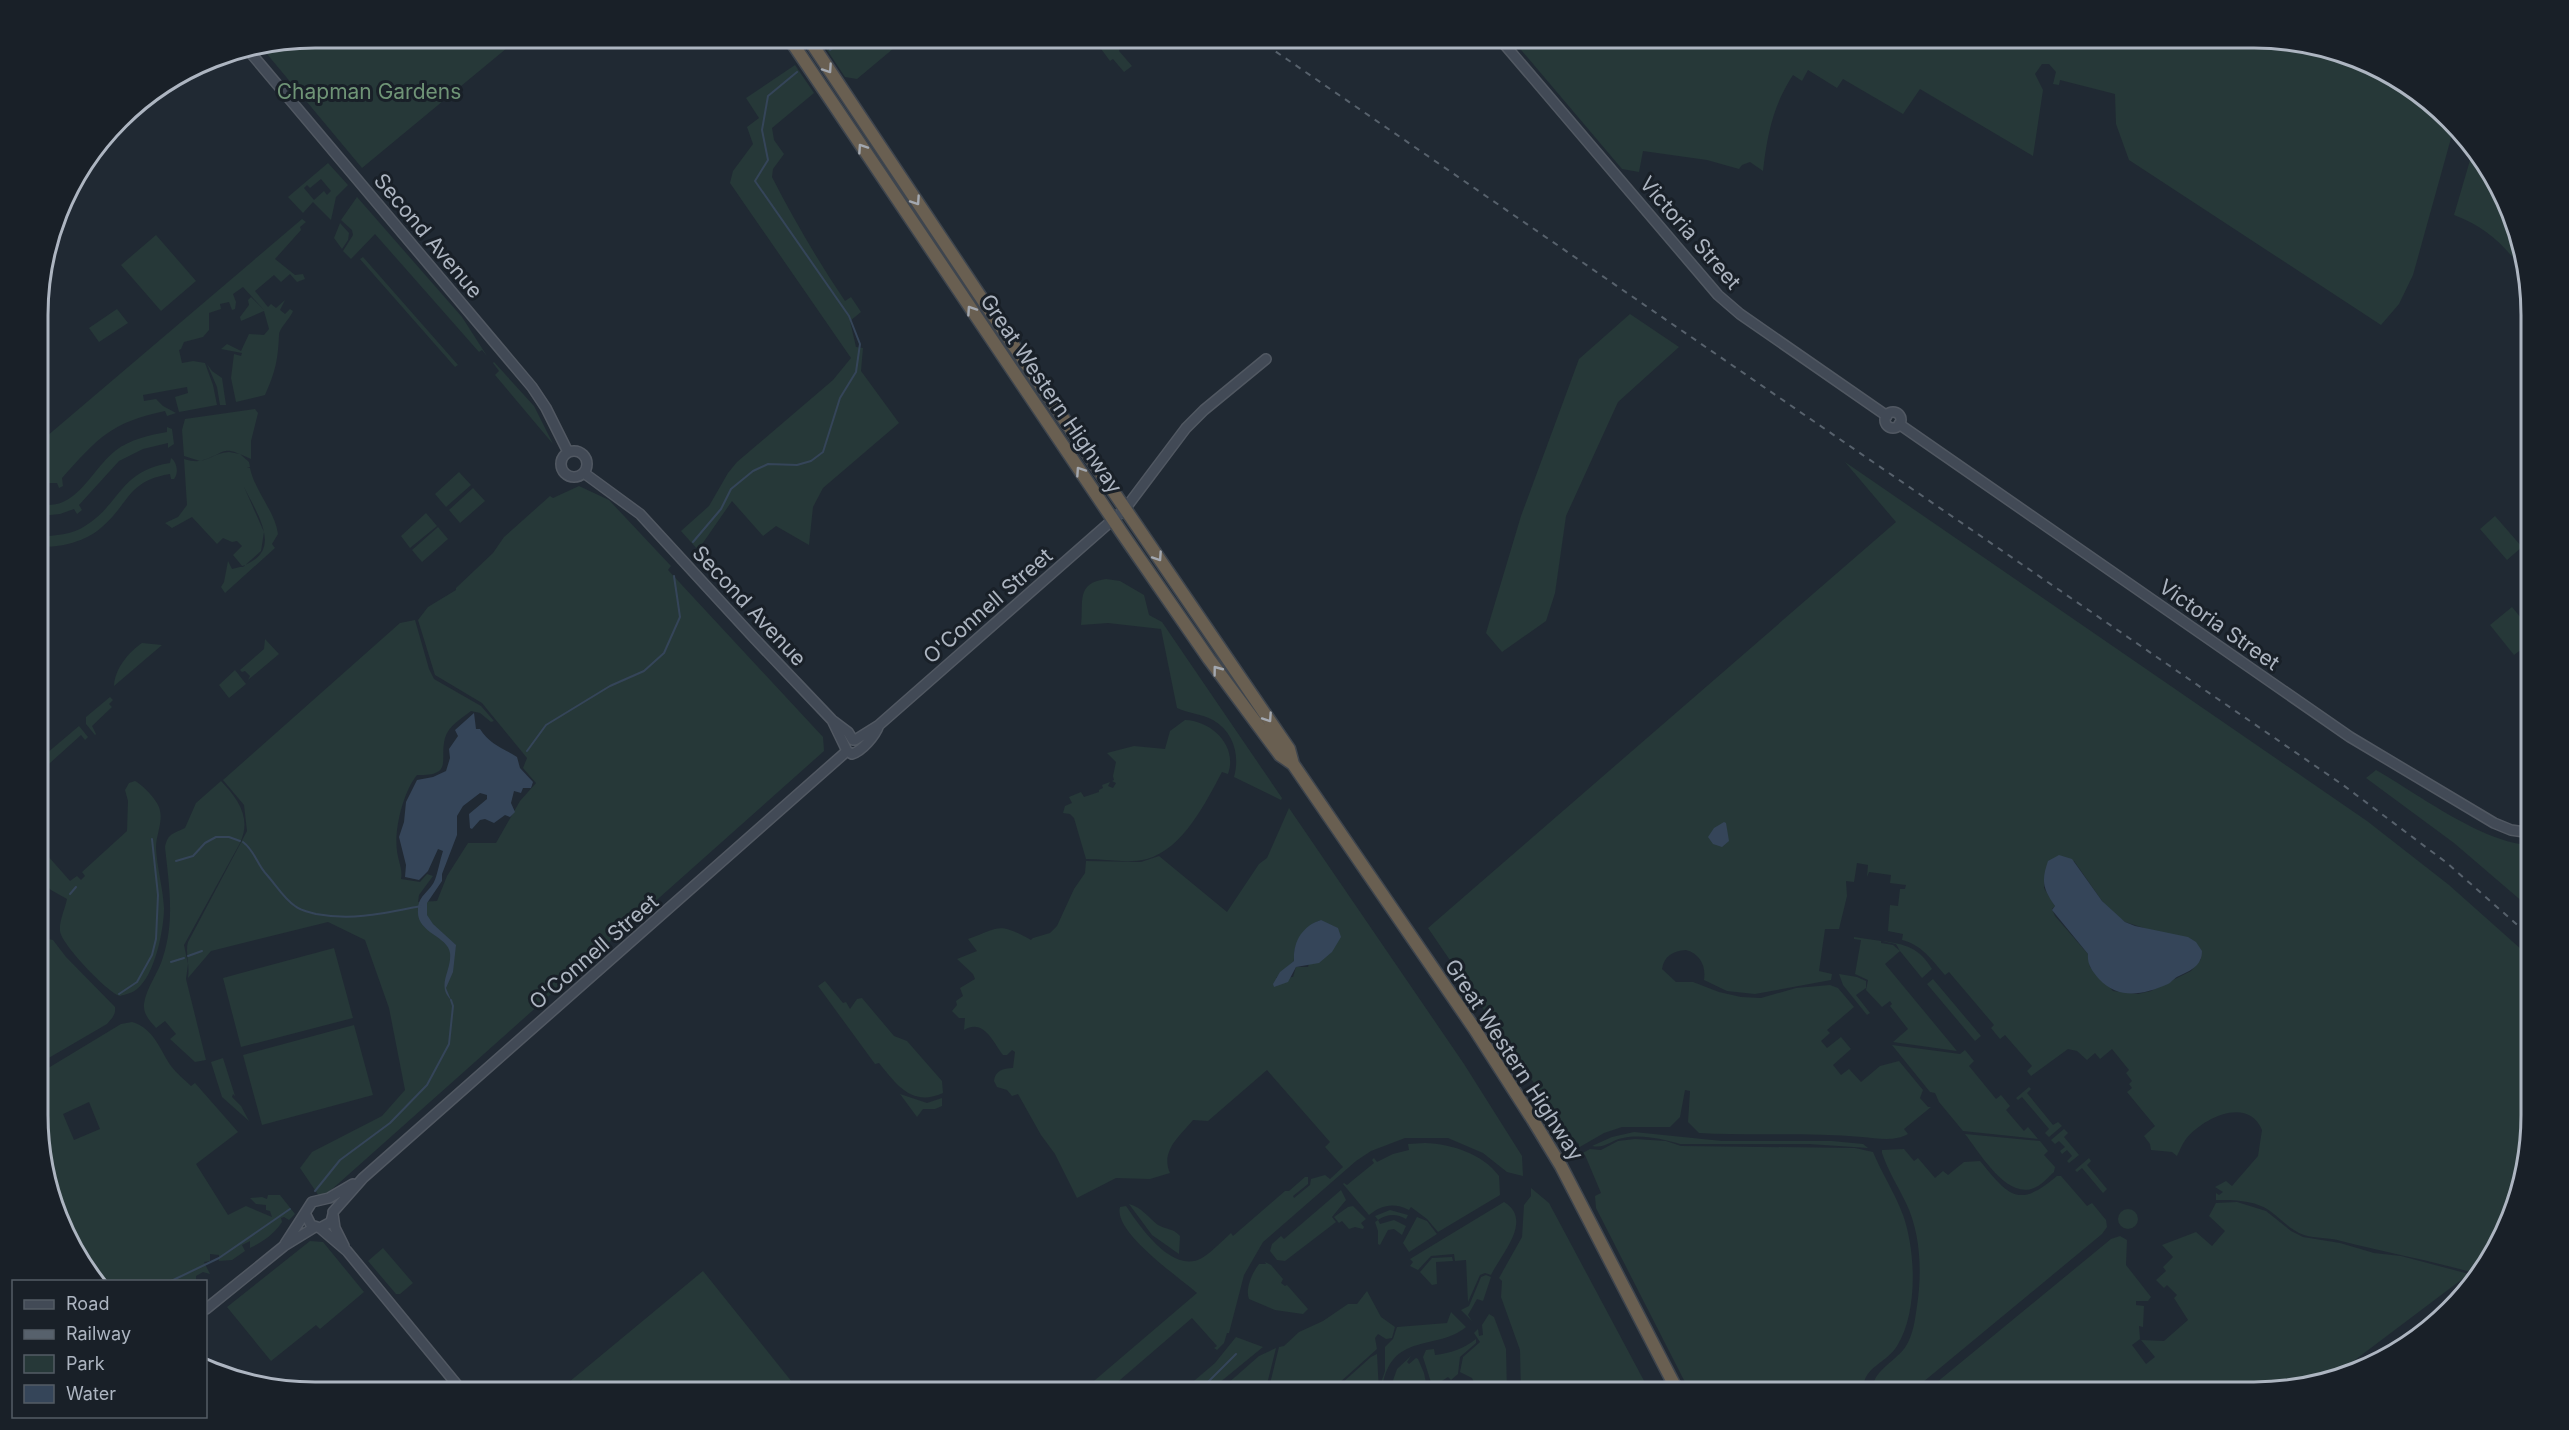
<svg xmlns="http://www.w3.org/2000/svg" width="2569" height="1430" font-family="Inter,sans-serif">
  <style>
    .green { fill: #263838; fill-rule: evenodd }
    .water { fill: #354559 }
    .lines { fill: none; stroke-linecap: round; stroke-linejoin: round }
    .stream { stroke: #354559; stroke-width: 2 }
    .secondary-casing { stroke: #515862; stroke-width: 12 }
    .highway-casing { stroke: #3e454e; stroke-width: 15 }
    .secondary { stroke: #424a56; stroke-width: 9 }
    .highway { stroke: #695f51; stroke-width: 12 }
    .rail { stroke: #57616c; stroke-width: 2; stroke-dasharray: 6 6; stroke-linecap: butt }
    .oneway { stroke: #a3a8b0 }
    .labels { text-anchor: middle; stroke-width: 6; stroke-linejoin: round; paint-order: stroke }
    .park-label { font-size: 21px; fill: #6f9476; stroke: #192028 }
    .street-label { font-size: 21px; fill: #adb5c1; stroke: #192028 }
    .rim { fill: none; stroke: #adb5c1; stroke-width: 3 }
  </style>
  <rect width="100%" height="100%" fill="#202933"/>
  <path class="green" d="M315,38H519L362,168L262,48Z
    M819,38H906L857,79L845,77Z
    M1093,38H1127H1123L1119,51L1132,66L1124,72L1113,59L1110,61Z
    M1511,38H2255L2326,47L2393,74L2453,131L2413,275L2399,304L2381,325L2129,160L2116,124L2115,94L2060,80L2059,85L2053,84L2056,72L2049,64H2042L2035,74L2043,90L2033,156L1920,89L1903,114L1843,79L1837,88L1808,70L1802,81L1793,75C1773,105 1767,136 1763,171L1750,162L1742,165L1739,169L1707,160L1643,151L1639,172L1622,169Z
    M795,65L814,93L772,128L774,140L784,154L773,169L772,177C794,220 818,261 845,301L851,297L861,312L850,321L856,347L863,348L861,371L899,423L823,488L813,507L809,545L776,526L763,536L732,501L698,550L681,531L709,506L728,473L737,462L833,380L851,358L730,183L733,171L753,144L747,127L759,118L746,98Z
    M2473,150L2485,161L2517,226L2526,274C2506,247 2487,227 2454,215Z
    M328,163L348,185L336,197L331,220L313,202L303,213L288,197ZM321,179L331,191L327,195L324,191L314,200L304,188L307,185L310,188Z
    M357,197L462,317L487,356L482,350L479,352L375,234L351,259L343,251L353,235L352,230L341,220Z
    M302,219L306,222L300,227L301,230L275,259L295,275L303,274L305,279L297,282L290,274L281,282L274,275L255,291L268,307L271,304L276,308L285,300L280,310L285,314L290,309L293,311C290,319 279,328 279,335C278,358 276,371 265,395L236,402L231,378L234,354L241,356L242,353L221,349L227,344L241,351L249,334L264,335L269,329L264,311L241,321L240,317L249,305L248,300L251,297L264,310L243,287L233,294L236,302L235,309L232,310L229,302L220,304L221,309L209,313V330L203,337L184,342L181,349L179,350L182,363L193,361L205,363L213,385L217,405L179,412L175,397L188,393L187,387L143,395L144,401L156,399L163,406L176,413L167,416L165,411C111,422 97,439 62,478L63,486L59,488L57,483H40V442Z
    M340,223L349,233L348,240L342,249L334,238Z
    M156,235L196,281L161,311L121,265Z
    M363,257L458,365L455,367L360,259Z
    M117,309L128,323L99,342L89,328Z
    M1630,314L1679,347L1618,402L1566,516L1555,593L1546,621L1502,652L1486,633L1521,516L1579,359Z
    M494,362L534,406L553,444L495,375L499,371L493,363Z
    M207,364L212,371L222,378L226,405H220L217,387Z
    M255,409L258,413L251,441V459C220,444 229,452 200,461L184,456L182,430L185,419Z
    M167,427L172,429L174,444L168,448V443L143,449L119,461L79,505L82,510L77,514L74,509L60,514L40,516V504C76,512 91,470 115,451C130,439 150,435 167,432Z
    M229,452L240,454L249,462L250,467H247L250,468C255,492 275,511 278,534L272,544L275,548L225,593L221,587L224,582L228,561L232,569C286,556 261,521 244,487L264,532L261,551L243,567L233,555L242,546L237,541L232,542L223,538L217,544L192,517L172,528L165,523L178,517L187,505L184,459C206,466 209,454 229,452Z
    M171,458C177,462 179,473 174,479H171L170,474C127,481 130,503 102,527C85,542 62,547 40,547V537C55,535 72,535 85,526C121,504 119,471 170,463Z
    M1845,462L2367,821L2449,885L2531,958V1133L2495,1254L2471,1272C2428,1260 2384,1252 2341,1241C2329,1237 2316,1239 2304,1235C2290,1230 2281,1219 2270,1211C2255,1200 2234,1200 2216,1200V1193L2219,1195L2223,1192L2215,1187L2226,1181L2232,1186L2258,1156L2262,1130C2248,1096 2203,1118 2186,1139C2182,1144 2180,1150 2177,1156L2172,1152L2151,1150L2150,1144L2144,1136L2155,1126L2127,1092L2132,1088L2129,1084L2132,1081L2126,1073L2129,1070L2112,1049L2100,1059L2095,1053L2087,1060L2077,1051L2068,1049L2031,1076L2027,1071L2032,1066L2005,1035L2000,1039L1991,1028L1994,1025L1949,972L1945,975C1932,960 1922,945 1902,940L1903,934L1888,931L1890,905L1898,906L1900,889H1905L1906,885L1890,883L1891,875L1869,872L1867,877L1868,865L1857,863L1854,882L1846,881L1847,896L1839,929H1825L1819,971L1832,974L1831,980L1755,994L1727,991L1704,980C1706,967 1701,954 1686,950C1673,951 1664,956 1662,969L1676,982H1693L1719,992L1741,997L1761,998L1796,988L1830,985L1838,988L1854,1007L1827,1030L1830,1033L1821,1041L1827,1048L1841,1037L1851,1049L1833,1065L1841,1075L1849,1069L1861,1082L1880,1066L1899,1061L1923,1090L1920,1098L1928,1107H1931L1904,1129L1908,1134C1895,1142 1876,1138 1862,1137C1808,1132 1754,1136 1699,1133L1688,1122L1690,1091L1685,1090L1680,1117L1670,1127H1622L1604,1133L1578,1148L1579,1144L1570,1136L1428,928L1896,522ZM2074,861L2102,901L2113,913L2125,922L2144,928L2201,959L2191,971L2151,991L2138,994L2113,991L2090,967L2088,954L2055,916L2052,909L2055,906L2044,888L2046,873Z
    M459,472L471,485L446,507L435,494Z
    M579,486L609,500L671,566L668,570L823,737L824,751L321,1199L300,1168L312,1152L382,1116L405,1090L389,1008L365,940L328,922L211,951L188,978C190,965 185,953 188,942L247,831L244,805L223,780L400,623L415,620L429,669L434,679L481,706L494,721L491,722L480,713L471,711C462,718 448,726 445,738C439,760 454,776 417,775C403,792 394,830 397,851C398,860 403,870 401,879L420,882L427,874L433,876L419,895L418,902L437,901L447,876L468,843H496L520,801L536,783L523,768L527,758L482,703L435,675L418,620L428,607L456,590V588L493,553L504,537L550,496L553,498Z
    M473,488L485,501L460,523L449,510Z
    M426,513L437,526L410,548L401,536Z
    M2495,516L2522,547L2507,560L2480,529Z
    M438,527L448,539L422,562L412,550Z
    M1106,579L1120,581L1144,595L1149,615L1162,622L1282,798L1281,800L1234,777C1240,756 1234,732 1213,720C1202,714 1188,713 1177,708L1161,629L1108,623L1081,625C1084,603 1075,583 1106,579Z
    M2512,607L2531,630V642L2514,655L2490,625Z
    M265,639L279,654L248,680L250,676L245,671L242,672L240,670L264,649Z
    M142,643L162,645L114,686C115,668 129,652 142,643Z
    M235,670L246,684L229,698L219,685Z
    M110,697L113,700L109,704L112,707L92,726L96,734L95,735L86,724V717Z
    M1185,720C1212,721 1238,746 1228,774L1222,772C1206,802 1183,849 1147,859C1129,864 1105,859 1086,859L1074,818L1070,814L1063,813L1065,806L1072,803L1069,797L1081,792L1084,797L1099,792V790L1103,788L1102,785L1110,782L1108,786L1113,788L1116,783L1112,781L1114,780L1113,776L1116,762L1107,753L1134,746L1165,749L1170,731Z
    M79,726L88,737L85,740L81,735L40,772V759Z
    M2376,770C2418,794 2484,844 2531,845V909L2454,843L2366,778Z
    M135,781C143,785 156,799 159,807C164,821 156,834 156,848C157,868 163,888 164,908C164,929 155,975 137,989C133,993 126,994 120,996C108,993 61,944 60,931C59,921 65,909 67,899L51,890L40,880V847L70,881L77,876L81,880L85,876L82,872L127,831L128,801L125,790L129,783Z
    M221,781C238,799 252,818 240,843L184,945L188,964L186,979L206,1060L195,1062L170,1039L176,1034L165,1021L156,1028C150,1021 143,1014 144,1004C146,988 159,972 163,957C175,920 169,885 165,847C168,833 173,834 185,828L196,803Z
    M1289,808L1464,1064L1522,1156L1523,1176L1507,1172L1483,1153L1448,1138H1405L1371,1151L1356,1161L1263,1242L1244,1275L1229,1333H1227L1224,1343L1217,1350L1214,1348L1217,1346L1192,1318L1106,1392H1081L1197,1293C1179,1277 1113,1232 1120,1207L1126,1206C1139,1225 1172,1275 1202,1258C1212,1252 1222,1241 1231,1233L1233,1236L1285,1191H1289L1305,1177H1308V1184L1293,1196L1294,1198L1310,1185L1311,1179L1325,1175L1330,1179L1343,1167L1325,1147L1330,1142L1267,1070L1208,1121L1193,1120C1180,1136 1160,1151 1170,1173L1150,1179L1116,1178L1077,1198L1055,1154L1041,1135L1018,1094L1012,1096L1007,1090L997,1087L994,1081C995,1071 1003,1068 1013,1068L1015,1052L1012,1050L1007,1055H1003C993,1042 984,1018 964,1030L965,1018H959L952,1011L957,1005L956,1001L963,996L960,988L975,979L973,974L957,959L977,951L968,939C1001,927 998,922 1031,940L1033,938L1050,933L1057,926L1074,889L1085,873L1086,861L1141,862L1159,856L1227,912L1259,864L1267,858ZM1321,920L1308,967H1296L1293,977L1276,978L1294,961C1293,943 1304,926 1321,920Z
    M1854,937L1881,941V943L1893,945L1900,951L1896,944L1882,941C1905,944 1920,948 1932,969L1922,978L1900,951L1885,964L1957,1051L1893,1042L1908,1029L1890,1006L1892,1004L1890,1001L1882,1007L1866,990L1868,980L1855,974L1861,940L1854,939Z
    M44,938L53,940L66,957L115,1007C116,1015 112,1018 107,1024L40,1063V943Z
    M334,948L353,1018L241,1047L223,978Z
    M1839,974L1857,977L1866,981V988L1856,995L1870,1013L1867,1015L1843,985Z
    M1933,979L1981,1036L1975,1041L1927,984Z
    M825,981L843,1003L846,1002L850,1009L857,999L862,998L894,1036L907,1041L942,1081L943,1093C912,1107 897,1085 879,1063L875,1064L818,986Z
    M132,1022C154,1028 161,1052 171,1066C176,1073 185,1080 191,1086L195,1083L238,1132L196,1164L228,1215L246,1206L272,1217L270,1211L266,1210V1205L256,1204L250,1198L262,1197L267,1199L268,1195H280L295,1214L289,1220L284,1217L281,1218L282,1222C274,1234 263,1242 250,1248V1241L242,1245L245,1251L232,1260L219,1261V1255L210,1254V1261L204,1262L210,1274L203,1272L196,1276V1281H97L84,1270L40,1151V1073L121,1024ZM89,1102L100,1129L74,1140L63,1114Z
    M354,1025L373,1095L262,1125L243,1055Z
    M1892,1045L1960,1054L1965,1050L1974,1061L1969,1066L1996,1099L2001,1095L2010,1106L2006,1110L2024,1131L2028,1127L2038,1139L1963,1131L1939,1102L1935,1093L1930,1092Z
    M223,1058L235,1096L233,1094L232,1097L241,1106L249,1121L222,1097L211,1062Z
    M2029,1087L2031,1089L2027,1093L2053,1125L2058,1122L2062,1126L2049,1137L2045,1133L2049,1129L2022,1097L2018,1100L2016,1098Z
    M900,1094L927,1103L942,1098V1106L935,1109H923L917,1117Z
    M2064,1129L2068,1133L2064,1137L2079,1155L2069,1163L2067,1161L2072,1156L2067,1150L2062,1154L2060,1151L2065,1147L2059,1141L2055,1144L2051,1140Z
    M1634,1132L1722,1141H1832L1863,1144L1868,1148L1809,1144H1680C1662,1139 1642,1134 1623,1138C1611,1140 1605,1149 1592,1146L1612,1137Z
    M1965,1134L2040,1141L2048,1151L2044,1155L2055,1167L2054,1172C2048,1177 2043,1184 2036,1187C2008,1202 1980,1153 1965,1134Z
    M1635,1139L1666,1141L1681,1146L1855,1148L1873,1152C1882,1174 1895,1193 1903,1215C1916,1251 1918,1313 1897,1346C1886,1364 1860,1368 1864,1392H1690L1596,1208L1595,1196L1601,1193L1585,1155L1581,1154L1590,1149L1601,1150L1618,1141Z
    M1425,1143C1452,1144 1483,1154 1499,1176L1500,1195L1438,1232L1427,1219L1411,1207L1409,1210C1394,1202 1381,1205 1369,1215L1343,1184L1344,1183L1347,1185L1374,1163L1372,1160L1374,1158L1377,1162L1393,1154L1409,1150L1408,1144Z
    M1904,1149L1914,1161L1918,1158L1935,1178L1943,1171L1948,1175L1964,1162L1980,1161C2009,1196 2018,1209 2057,1176H2061L2087,1206L2092,1203L2106,1220L2107,1227L2102,1234L1911,1392H1874C1868,1373 1897,1361 1906,1346C1913,1335 1915,1320 1917,1306C1922,1273 1921,1234 1906,1203C1898,1186 1888,1171 1882,1153V1150Z
    M2089,1158L2091,1161L2087,1165L2107,1189L2103,1193L2082,1168L2077,1172L2075,1170Z
    M1531,1188L1549,1203L1650,1392H1521L1520,1350L1501,1297L1502,1281L1499,1278L1522,1237L1524,1205L1531,1196Z
    M1341,1190L1346,1200L1332,1217L1336,1222L1285,1261L1277,1260L1270,1251L1272,1244L1281,1236L1284,1239Z
    M1504,1202C1534,1220 1501,1254 1491,1275L1485,1273L1480,1275L1468,1302L1466,1260L1455,1261L1454,1254L1431,1256L1418,1270L1410,1266L1413,1262L1410,1259Z
    M2237,1202L2266,1211L2291,1231L2303,1237L2340,1243L2374,1253L2401,1256L2469,1274L2339,1372L2272,1392H1925L2111,1239L2120,1236L2127,1240L2126,1265L2151,1297L2148,1301H2136V1305L2144,1306L2143,1327L2139,1326L2140,1339L2132,1345L2146,1364L2155,1357L2141,1340L2164,1341L2188,1320L2174,1298L2177,1295L2167,1285L2164,1288L2156,1280L2166,1271L2163,1267L2173,1257L2162,1245L2196,1232L2212,1246L2225,1231L2209,1216L2216,1203Z
    M1129,1204C1141,1207 1149,1218 1158,1225C1167,1230 1173,1228 1180,1236L1179,1254L1152,1235Z
    M1353,1206L1366,1219L1361,1223L1364,1227L1363,1229L1355,1227L1349,1229L1342,1221L1339,1223L1334,1217L1348,1207Z
    M2118 1219a10 10 0 1 1 20 0a10 10 0 1 1-20 0Z
    M1390,1210L1408,1215L1406,1219C1396,1213 1387,1214 1378,1220L1380,1224L1394,1220L1406,1226L1402,1235L1394,1229L1388,1230L1380,1245L1378,1244V1231L1375,1222L1378,1220L1375,1216Z
    M1417,1217L1427,1221L1437,1234L1409,1252L1403,1243Z
    M310,1241L323,1242L364,1292L320,1329L316,1325L271,1361L227,1307Z
    M383,1248L413,1283L400,1294H396L368,1261Z
    M1452,1257L1453,1261L1436,1262L1437,1284L1432,1285L1420,1272L1432,1258Z
    M1265,1262L1271,1265L1283,1279L1281,1283L1285,1286L1287,1285L1308,1309L1303,1314L1275,1310L1249,1299C1245,1289 1252,1273 1259,1264H1266Z
    M703,1271L800,1392H557Z
    M1486,1275L1491,1277L1483,1301L1477,1299L1468,1315L1472,1321L1461,1310L1469,1306L1481,1277Z
    M1367,1291L1381,1317L1395,1327L1392,1338L1386,1339L1378,1334L1375,1338L1377,1349L1329,1392H1268L1279,1347L1284,1346L1299,1332L1323,1321L1348,1304H1357Z
    M1451,1312L1466,1327C1437,1351 1394,1332 1383,1383H1381L1385,1371V1347L1393,1339L1397,1327L1447,1323Z
    M1489,1314L1494,1317L1506,1349L1507,1392H1478L1472,1378L1460,1372L1463,1357L1480,1342L1474,1333L1478,1329L1479,1336L1483,1335L1482,1325Z
    M1236,1337L1263,1347L1208,1392H1181L1215,1363Z
    M1476,1339V1343L1460,1357L1458,1374L1451,1380L1448,1377L1442,1381L1447,1388L1442,1392H1434L1423,1357L1426,1350L1434,1349L1435,1355C1451,1353 1463,1349 1476,1339Z
    M1276,1348L1265,1392H1218L1259,1356Z
    M1377,1354L1379,1392H1332L1371,1357Z
    M1411,1356L1407,1362L1409,1364L1416,1358L1418,1359L1424,1373L1428,1392H1389L1397,1369Z"/>
  <path class="water" d="M474,713L476,729H480C489,744 503,748 517,757L520,768L533,782L531,788H523L521,793L514,791L511,803L515,812L510,817L505,815L494,823L485,819L480,820L472,829L470,828L469,814L487,799V795L480,793L463,806L457,816V835L442,874V881L427,903V915L433,924L456,945L453,972L446,988L451,1000C436,985 452,971 450,953C448,936 416,933 418,910C418,896 428,893 434,882C437,876 440,860 443,851L438,849L428,871L419,880L405,877L406,865L399,837L404,822L406,802L417,780L433,777L446,771L450,758L449,749L458,736L455,730Z
    M1724,822L1726,823L1729,841L1722,847L1713,844L1708,837L1714,828Z
    M2059,855L2072,859L2102,901L2125,922L2135,926L2188,937L2196,942L2202,951C2202,966 2190,971 2179,976C2174,978 2172,982 2168,984C2143,995 2119,1000 2099,979C2092,971 2087,964 2088,954L2052,910L2055,906C2043,889 2041,881 2048,861Z
    M1321,920L1338,928L1341,937L1332,952L1319,963L1296,967L1288,982L1274,987L1273,984L1280,972L1294,961C1293,942 1302,926 1321,920Z"/>
  <g class="lines">
    <path class="stream" d="M830,50L847,38
      M693,542L721,509L731,489L753,471L768,464L797,465L811,461L823,452L840,398L856,372L860,344L849,316L755,181L768,160L762,130L768,96L797,72
      M527,751L546,725L610,686L644,671L664,653L680,617L674,576
      M243,842C255,851 257,865 267,875C276,885 284,899 295,906C301,911 309,912 316,914C354,921 385,913 421,906
      M176,861L193,856L205,843L216,837H229L240,841
      M70,894L76,887
      M188,956L202,951
      M171,962L184,958
      M119,994L137,982L152,955L156,939L158,895L152,839
      M315,1191L340,1160L390,1123L427,1085L449,1044L453,1006L451,1000
      M169,1282L219,1258L290,1209
      M1198,1392L1236,1354"/>
    <g class="secondary-casing">
      <path id="secondary" d="M1499,38L1718,295L1740,314L1887,416
        M249,51L532,387L546,408L568,452
        M1885 420a8 8 0 1 1 16 0a8 8 0 1 1-16 0Z
        M1899,424L2350,737L2494,823L2511,830L2531,833
        M561 464a13 13 0 1 1 26 0a13 13 0 1 1-26 0Z
        M584,473L640,514L754,638L832,720L848,732L853,740
        M832,720L847,751L852,754C862,751 875,736 879,725
        M855,740L879,725L1125,509L1186,428L1204,410L1266,359
        M333,1212L363,1178L847,751
        M333,1214L331,1222L320,1228L311,1225L305,1213L312,1202L329,1198L353,1184
        M333,1214L335,1228L344,1246
        M320,1228L347,1251L463,1392
        M285,1244L305,1213
        M206,1309L284,1246L315,1227"/>
    </g>
    <g class="highway-casing">
      <path id="highway" d="M789,38L1122,533L1209,659L1280,755L1293,764
        M808,38L982,299L1289,749L1293,764L1474,1028L1533,1120L1561,1166L1678,1392"/>
    </g>
    <use href="#secondary" class="secondary"/>
    <use href="#highway" class="highway"/>
    <path class="rail" d="M1256,38L2343,785L2447,863L2531,937"/>
  </g>
  <defs><path id="oneway-chevron" d="M-2-3.5L2.5 0L-2 3.5" fill="none" stroke-width="1.6" stroke-linecap="round" stroke-linejoin="round" transform="scale(1.5)"/></defs>
  <g class="oneway">
    <use href="#oneway-chevron" transform="translate(828 69) rotate(56)"/>
    <use href="#oneway-chevron" transform="translate(862 148) rotate(-124)"/>
    <use href="#oneway-chevron" transform="translate(916 201) rotate(56)"/>
    <use href="#oneway-chevron" transform="translate(971 310) rotate(-124)"/>
    <use href="#oneway-chevron" transform="translate(1080 471) rotate(-124)"/>
    <use href="#oneway-chevron" transform="translate(1158 557) rotate(56)"/>
    <use href="#oneway-chevron" transform="translate(1217 670) rotate(-127)"/>
    <use href="#oneway-chevron" transform="translate(1268 718) rotate(56)"/>
  </g>
  <g class="labels">
    <g class="park-label">
      <text x="369" y="99">Chapman Gardens</text>
    </g>
    <g class="street-label">
      <text transform="translate(1690 233) rotate(49)" y="7">Victoria Street</text>
      <text transform="translate(428 236) rotate(50)" y="7">Second Avenue</text>
      <text transform="translate(1051 394) rotate(56)" y="7">Great Western Highway</text>
      <text transform="translate(749 606) rotate(47)" y="7">Second Avenue</text>
      <text transform="translate(988 606) rotate(-41)" y="7">O'Connell Street</text>
      <text transform="translate(2219 625) rotate(35)" y="7">Victoria Street</text>
      <text transform="translate(594 952) rotate(-41)" y="7">O'Connell Street</text>
      <text transform="translate(1514 1060) rotate(57)" y="7">Great Western Highway</text>
    </g>
  </g>
  <path d="M0 0H2569V1430H0ZM315 48H2254A267 267 0 0 1 2521 315V1115A267 267 0 0 1 2254 1382H315A267 267 0 0 1 48 1115V315A267 267 0 0 1 315 48Z" fill="#192028" fill-rule="evenodd"/>
  <path class="rim" d="M315 48H2254A267 267 0 0 1 2521 315V1115A267 267 0 0 1 2254 1382H315A267 267 0 0 1 48 1115V315A267 267 0 0 1 315 48Z"/>
  <rect x="12" y="1280" width="195" height="138" fill="#192028" stroke="#545c65" stroke-width="1.5"/>
  <rect x="24" y="1300" width="30" height="9" fill="#424a56" stroke="#545c65" stroke-width="1.5"/>
  <text x="66" y="1310" font-size="18" fill="#adb5c1">Road</text>
  <rect x="24" y="1330" width="30" height="9" fill="#57616c" stroke="#545c65" stroke-width="1.5"/>
  <text x="66" y="1340" font-size="18" fill="#adb5c1">Railway</text>
  <rect x="24" y="1355" width="30" height="18" fill="#263838" stroke="#545c65" stroke-width="1.5"/>
  <text x="66" y="1370" font-size="18" fill="#adb5c1">Park</text>
  <rect x="24" y="1385" width="30" height="18" fill="#354559" stroke="#545c65" stroke-width="1.5"/>
  <text x="66" y="1400" font-size="18" fill="#adb5c1">Water</text>
</svg>
